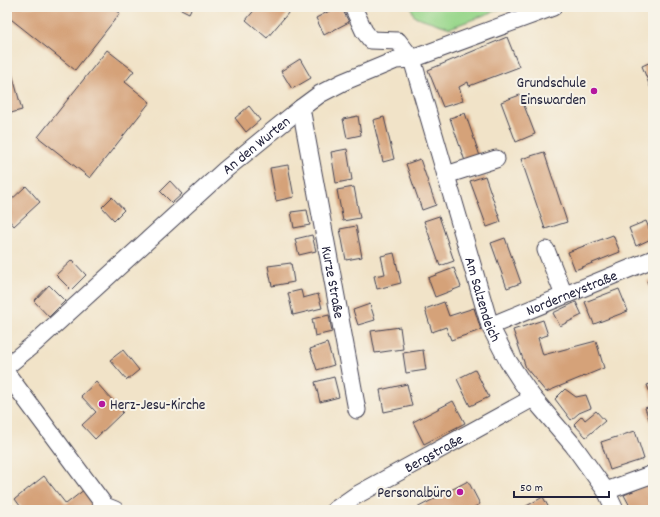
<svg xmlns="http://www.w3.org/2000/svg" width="660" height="517" font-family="Dekko,sans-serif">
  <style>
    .green { fill: #9ad78c; stroke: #5e7c64 }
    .building { fill: #d5a279 }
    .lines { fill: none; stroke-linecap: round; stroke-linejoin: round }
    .minor-casing { stroke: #413f50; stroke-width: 19 }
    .minor { stroke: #fff; stroke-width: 17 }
    .poi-dot { fill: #b5179e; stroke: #f7f3e8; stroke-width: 1.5 }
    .labels { text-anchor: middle; stroke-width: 4; stroke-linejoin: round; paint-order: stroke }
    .poi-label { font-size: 15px; fill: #22223b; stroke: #f7f3e8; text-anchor: end }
    .street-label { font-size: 15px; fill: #22223b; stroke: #f7f3e8 }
  </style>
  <rect width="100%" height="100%" fill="#f7f3e8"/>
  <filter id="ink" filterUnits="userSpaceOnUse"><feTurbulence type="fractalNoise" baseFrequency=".025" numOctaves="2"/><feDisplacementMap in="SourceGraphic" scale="8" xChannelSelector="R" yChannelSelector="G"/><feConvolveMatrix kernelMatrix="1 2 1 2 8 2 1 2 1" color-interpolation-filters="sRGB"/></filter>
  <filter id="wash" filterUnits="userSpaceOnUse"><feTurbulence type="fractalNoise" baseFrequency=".012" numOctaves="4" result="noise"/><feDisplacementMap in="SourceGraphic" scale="16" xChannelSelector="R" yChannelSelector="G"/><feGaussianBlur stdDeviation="0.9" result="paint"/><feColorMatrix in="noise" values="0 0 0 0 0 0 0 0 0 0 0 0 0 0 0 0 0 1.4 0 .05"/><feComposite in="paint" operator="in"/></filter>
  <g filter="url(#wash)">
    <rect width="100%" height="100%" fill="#f1e3c8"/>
    <path class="green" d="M411,7H506L450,28L414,16Z"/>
    <g id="blocks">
      <path class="building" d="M7,7H112L120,13L75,70L7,16Z
        M177,7H192L189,13Z
        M257,7H283L289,12L267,38L246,20Z
        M337,7H341L349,22L324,35L316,18Z
        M507,37L519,67L469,86L468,82L459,87L463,101L443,107L428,70Z
        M107,50L134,71L125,82L150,102L90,178L38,137Z
        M7,55L22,110L7,114Z
        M300,59L311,78L292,89L281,71Z
        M653,61V88L651,89L642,66Z
        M520,95L535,134L516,142L501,102Z
        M249,106L260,120L246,132L235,118Z
        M465,113L481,159L466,164L450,118Z
        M358,116L361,135L347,138L343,119Z
        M384,117L394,159L383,162L373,120Z
        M347,149L352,180L336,183L331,152Z
        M544,152L567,222L545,229L521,159Z
        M420,159L436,205L422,210L406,164Z
        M288,165L294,197L276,201L270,168Z
        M485,176L501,222L487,227L470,181Z
        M7,179L11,184L7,188Z
        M170,181L182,194L172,203L160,191Z
        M26,186L40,202L14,226L9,220L7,221V200L9,202Z
        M354,187L360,218L343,221L337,190Z
        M112,197L124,210L114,220L102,207Z
        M307,210L310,225L294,228L291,212Z
        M439,216L454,261L440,266L424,221Z
        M646,221L653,238L636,246L629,228Z
        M356,226L362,257L346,260L340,229Z
        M312,235L316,251L299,255L295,239Z
        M613,235L620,252L575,270L568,252Z
        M505,238L521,283L507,288L491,243Z
        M394,253L401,283L377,289L374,276L385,274L381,256Z
        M72,260L86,275L71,290L56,275Z
        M291,263L294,282L272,286L268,266Z
        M454,268L461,287L435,297L428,278Z
        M653,279V295L647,281Z
        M49,285L65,301L49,317L34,301Z
        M619,289L628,311L594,324L585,302Z
        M301,290L303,298L318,294L322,308L293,315L288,293Z
        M444,302L449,316L474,308L481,330L451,340L446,327L432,332L425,309Z
        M576,302L582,315L560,326L553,313Z
        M370,304L375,320L358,325L353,310Z
        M329,315L332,332L315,336L312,319Z
        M543,320L548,335L538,338L543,355L596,341L604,368L546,392L526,368L513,330Z
        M400,327L403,349L375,353L371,331Z
        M327,343L334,365L317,370L310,349Z
        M123,350L139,370L127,380L110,360Z
        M423,350L426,370L406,373L403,353Z
        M475,370L489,397L470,406L457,379Z
        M334,377L339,397L320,402L315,382Z
        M96,382L123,412L95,439L82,425L96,412L81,396Z
        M653,383V401L647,385Z
        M407,384L412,406L384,412L380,390Z
        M565,389L576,397L586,395L591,408L579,413L571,420L555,399Z
        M453,401L465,423L424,444L413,422Z
        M653,405V430L645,408Z
        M596,411L605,421L586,437L574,424L582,416L585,420Z
        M635,431L644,459L610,470L601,442Z
        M44,476L66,504L85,489L101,510H23L15,499Z
        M468,481L480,504L469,510H413Z
        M653,482V510H632L624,495Z
        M543,497L550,510H519Z"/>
    </g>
  </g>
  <g filter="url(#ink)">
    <use href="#blocks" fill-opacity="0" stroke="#413f50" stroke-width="1"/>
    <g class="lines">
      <g class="minor-casing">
        <g id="minor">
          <path id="s1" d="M353,7L364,31L371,40L398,41L412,59L490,326L508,361L521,381L533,398L573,445L606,491L615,510"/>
          <path id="s2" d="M301,108L357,410"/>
          <path d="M446,175L496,159"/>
          <path d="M546,250L564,295"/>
          <path id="s3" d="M490,326L653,259"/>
          <path id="s4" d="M7,366L35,343L226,169L301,108L320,94L343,82L396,60L412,59L553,7"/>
          <path d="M7,374L105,506L115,510"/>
          <path d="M606,491L653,474"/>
          <path id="s5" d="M335,510L355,496L533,398"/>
        </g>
      </g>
      <use href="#minor" class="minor"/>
    </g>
  </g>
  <g class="poi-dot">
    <circle cx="594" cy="91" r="4"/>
    <circle cx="102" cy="404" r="4"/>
    <circle cx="460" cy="492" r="4"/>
  </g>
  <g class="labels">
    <g class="poi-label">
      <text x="586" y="87">Grundschule<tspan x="586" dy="17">Einswarden</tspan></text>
      <text x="110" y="409" text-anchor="start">Herz-Jesu-Kirche</text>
      <text x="452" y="497">Personalbüro</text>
    </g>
    <g class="street-label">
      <text dy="5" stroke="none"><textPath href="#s4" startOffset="333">An den Wurten</textPath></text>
      <text dy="5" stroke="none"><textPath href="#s2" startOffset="177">Kurze Straße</textPath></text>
      <text dy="5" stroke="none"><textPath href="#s3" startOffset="88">Norderneystraße</textPath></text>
      <text dy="5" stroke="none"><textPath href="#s1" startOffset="338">Am Salzendeich</textPath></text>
      <text dy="5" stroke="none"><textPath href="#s5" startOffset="114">Bergstraße</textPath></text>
    </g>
  </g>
  <rect width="660" height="517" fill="none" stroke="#f7f3e8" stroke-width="24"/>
  <path d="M514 491v6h95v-6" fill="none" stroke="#22223b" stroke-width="2"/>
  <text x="520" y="491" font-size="12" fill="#22223b" stroke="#f7f3e8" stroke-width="3" paint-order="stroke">50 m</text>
</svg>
